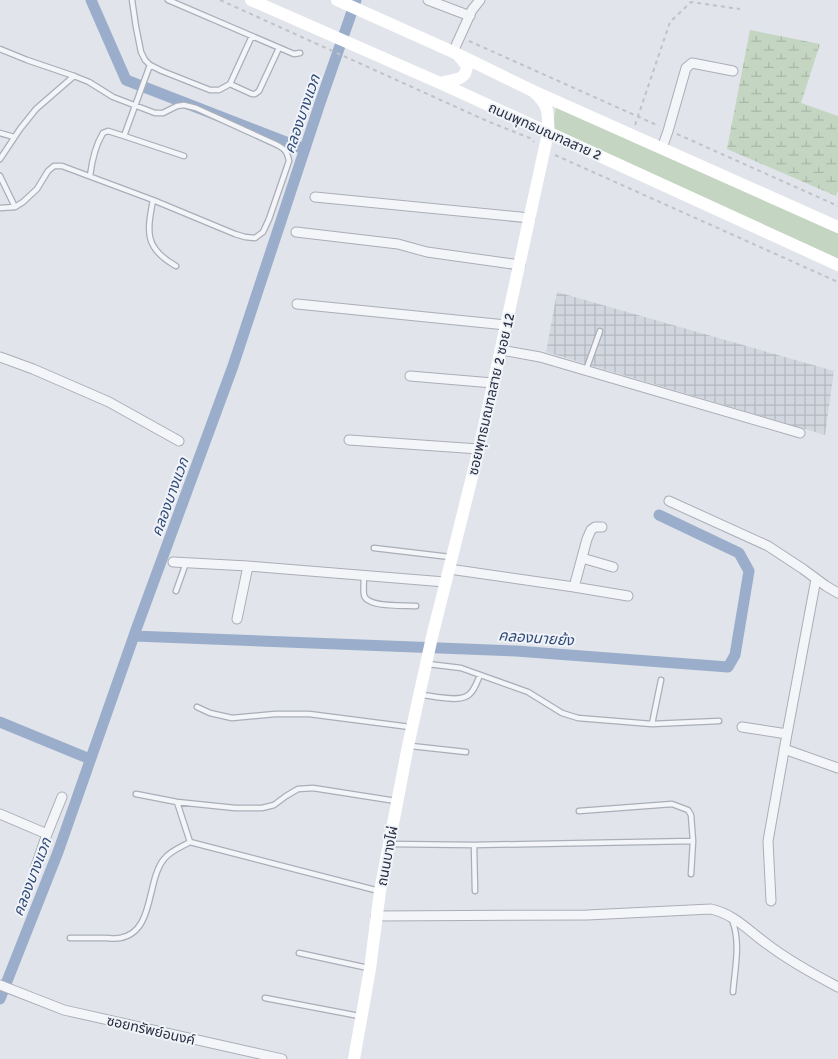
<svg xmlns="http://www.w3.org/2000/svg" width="838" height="1059" font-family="Signika,'Noto Sans Thai',sans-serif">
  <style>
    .industrial { fill: url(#industrial-grid) }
    .green { fill: #c4d5c1 }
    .wetland { fill: url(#wetland-marsh) }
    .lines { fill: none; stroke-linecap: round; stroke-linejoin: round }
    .canal { stroke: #9aaecc; stroke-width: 11 }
    .lane-casing { stroke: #aaaeb8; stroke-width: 7 }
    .street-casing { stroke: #aaaeb8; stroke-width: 11 }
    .path { stroke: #bfc2c9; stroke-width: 2; stroke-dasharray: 4 4; stroke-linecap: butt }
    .lane { stroke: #f4f5f8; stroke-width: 4.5 }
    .street { stroke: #f4f5f8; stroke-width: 9 }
    .secondary { stroke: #fff; stroke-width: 12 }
    .labels { text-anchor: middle; stroke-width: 4; stroke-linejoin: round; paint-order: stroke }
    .street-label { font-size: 14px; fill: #282f43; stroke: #f0f3f7 }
    .water-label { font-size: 15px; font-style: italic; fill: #304a79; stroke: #f0f3f7 }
  </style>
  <defs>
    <pattern id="industrial-grid" width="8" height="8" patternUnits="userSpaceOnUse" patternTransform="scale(1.25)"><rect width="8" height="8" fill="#d2d6df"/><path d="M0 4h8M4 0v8" fill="none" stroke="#b4b8c1"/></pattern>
    <pattern id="wetland-marsh" width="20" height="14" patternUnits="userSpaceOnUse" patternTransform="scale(1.25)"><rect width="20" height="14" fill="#c4d5c1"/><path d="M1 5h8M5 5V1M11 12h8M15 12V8" fill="none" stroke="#a8b7a7"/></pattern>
  </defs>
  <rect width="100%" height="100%" fill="#e1e4ea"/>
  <path class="industrial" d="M557,292L834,371L825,435L546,352Z"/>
  <path class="green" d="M556,107L838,233V259L555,129L554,117Z"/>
  <path class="wetland" d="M750,30L820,44L801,103L838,116V190L836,196L727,149Z"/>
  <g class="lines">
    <path class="canal" d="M91,0L126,80L304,149
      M134,636L516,651L728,667L735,655L749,571L739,553L659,515
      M0,722L90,759
      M0,999L58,852L137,627L233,366L320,103L356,0"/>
    <g class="lane-casing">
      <path id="lane" d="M132,0L136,27L141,52L145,60L150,65L162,71L210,90H219L230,84L252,36
        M168,0L294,54L300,53
        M0,49L27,60L74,76L89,82L113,97L155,113H163L177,106L184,105L196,108L273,143C284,148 287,150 289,161L269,219L263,232L255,238L245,237L235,234L153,200
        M230,84L252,94H255L259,91L279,48
        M0,133L14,137
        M124,136L184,156
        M0,159L20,129L36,109L74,76
        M0,176L15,207
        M90,176C92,160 95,146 103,133L108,131L124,136L150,65
        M0,208L15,207L23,202L37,189L48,171L54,166H62L153,200C147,232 144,248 176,266
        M586,370L600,331
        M374,548L450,557
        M364,575C364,581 363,589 364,595C367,608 404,605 416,606
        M176,591L186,563
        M428,664L461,668L528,692L562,713L578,718L652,724L719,721
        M422,695C433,696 457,702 467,696C474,692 477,682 480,675
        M197,707L210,713L232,718L275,714H309L410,727
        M652,724L661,680
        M411,746L466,752
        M136,794L177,802L235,808H262L274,805L286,796L298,789L313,788L396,801
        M177,802L190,842
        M579,811L672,804L688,810L691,815L693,841
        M390,844L474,845L693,841L691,874
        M474,845L475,891
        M732,920C741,942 735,968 733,992
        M70,938C82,938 93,938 105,938C109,938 115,939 120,938C155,932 146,881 164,859C170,851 181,847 190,842L379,891
        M299,953L368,968
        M265,998L359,1016"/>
    </g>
    <g class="street-casing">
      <path id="street" d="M428,0L470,16
        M453,52L472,10L480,0
        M662,148L668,131L686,68L692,63L733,71
        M315,197L530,218
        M296,232L398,244L427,252L520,265
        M297,304L506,325
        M501,350L540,357L800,433
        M0,357L33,369L109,402L179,441
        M410,376L493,383
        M349,440L479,449
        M669,501L768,546L803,569L826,586L838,593
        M582,558L613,567
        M173,562L248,566L445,582
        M449,569L574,587L628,596
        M574,587L587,539L591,530L595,527H602
        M237,619L248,566
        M742,727L787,734
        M784,749L838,768
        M0,814L47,834
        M36,866L47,834L62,797
        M771,901L768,841L787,734L816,579
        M376,916L587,915L711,909C734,914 749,931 767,944C788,960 815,975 838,987
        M0,985L64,1010L282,1059"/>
    </g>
    <path class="path" d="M220,0L487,121L532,139L534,142
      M469,41L659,126
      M635,125L670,22L691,2L740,9
      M677,134L838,206
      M555,155L838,282"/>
    <use href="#lane" class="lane"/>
    <use href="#street" class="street"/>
    <path class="secondary" d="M251,0L440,83L838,265
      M337,0L453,52L533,91L838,227
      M440,83C452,79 466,82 467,66L459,56
      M354,1059L370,969L380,891L408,746L432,637L479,449L548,133C548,112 550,106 533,91"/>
  </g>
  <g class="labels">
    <g class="street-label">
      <text transform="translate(545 131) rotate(24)" y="5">ถนนพุทธมณฑลสาย 2</text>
      <text transform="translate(491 394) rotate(-77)" y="5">ซอยพุทธมณฑลสาย 2 ซอย 12</text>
      <text transform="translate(387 856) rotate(-79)" y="5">ถนนบางไผ่</text>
      <text transform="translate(151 1030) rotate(13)" y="5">ซอยทรัพย์อนงค์</text>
    </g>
    <g class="water-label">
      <text transform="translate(302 114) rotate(-71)" y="5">คลองบางแวก</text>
      <text transform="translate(170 497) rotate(-70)" y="5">คลองบางแวก</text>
      <text transform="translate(536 638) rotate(4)" y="5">คลองนายย้ง</text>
      <text transform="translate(32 877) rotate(-69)" y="5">คลองบางแวก</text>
    </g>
  </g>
</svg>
